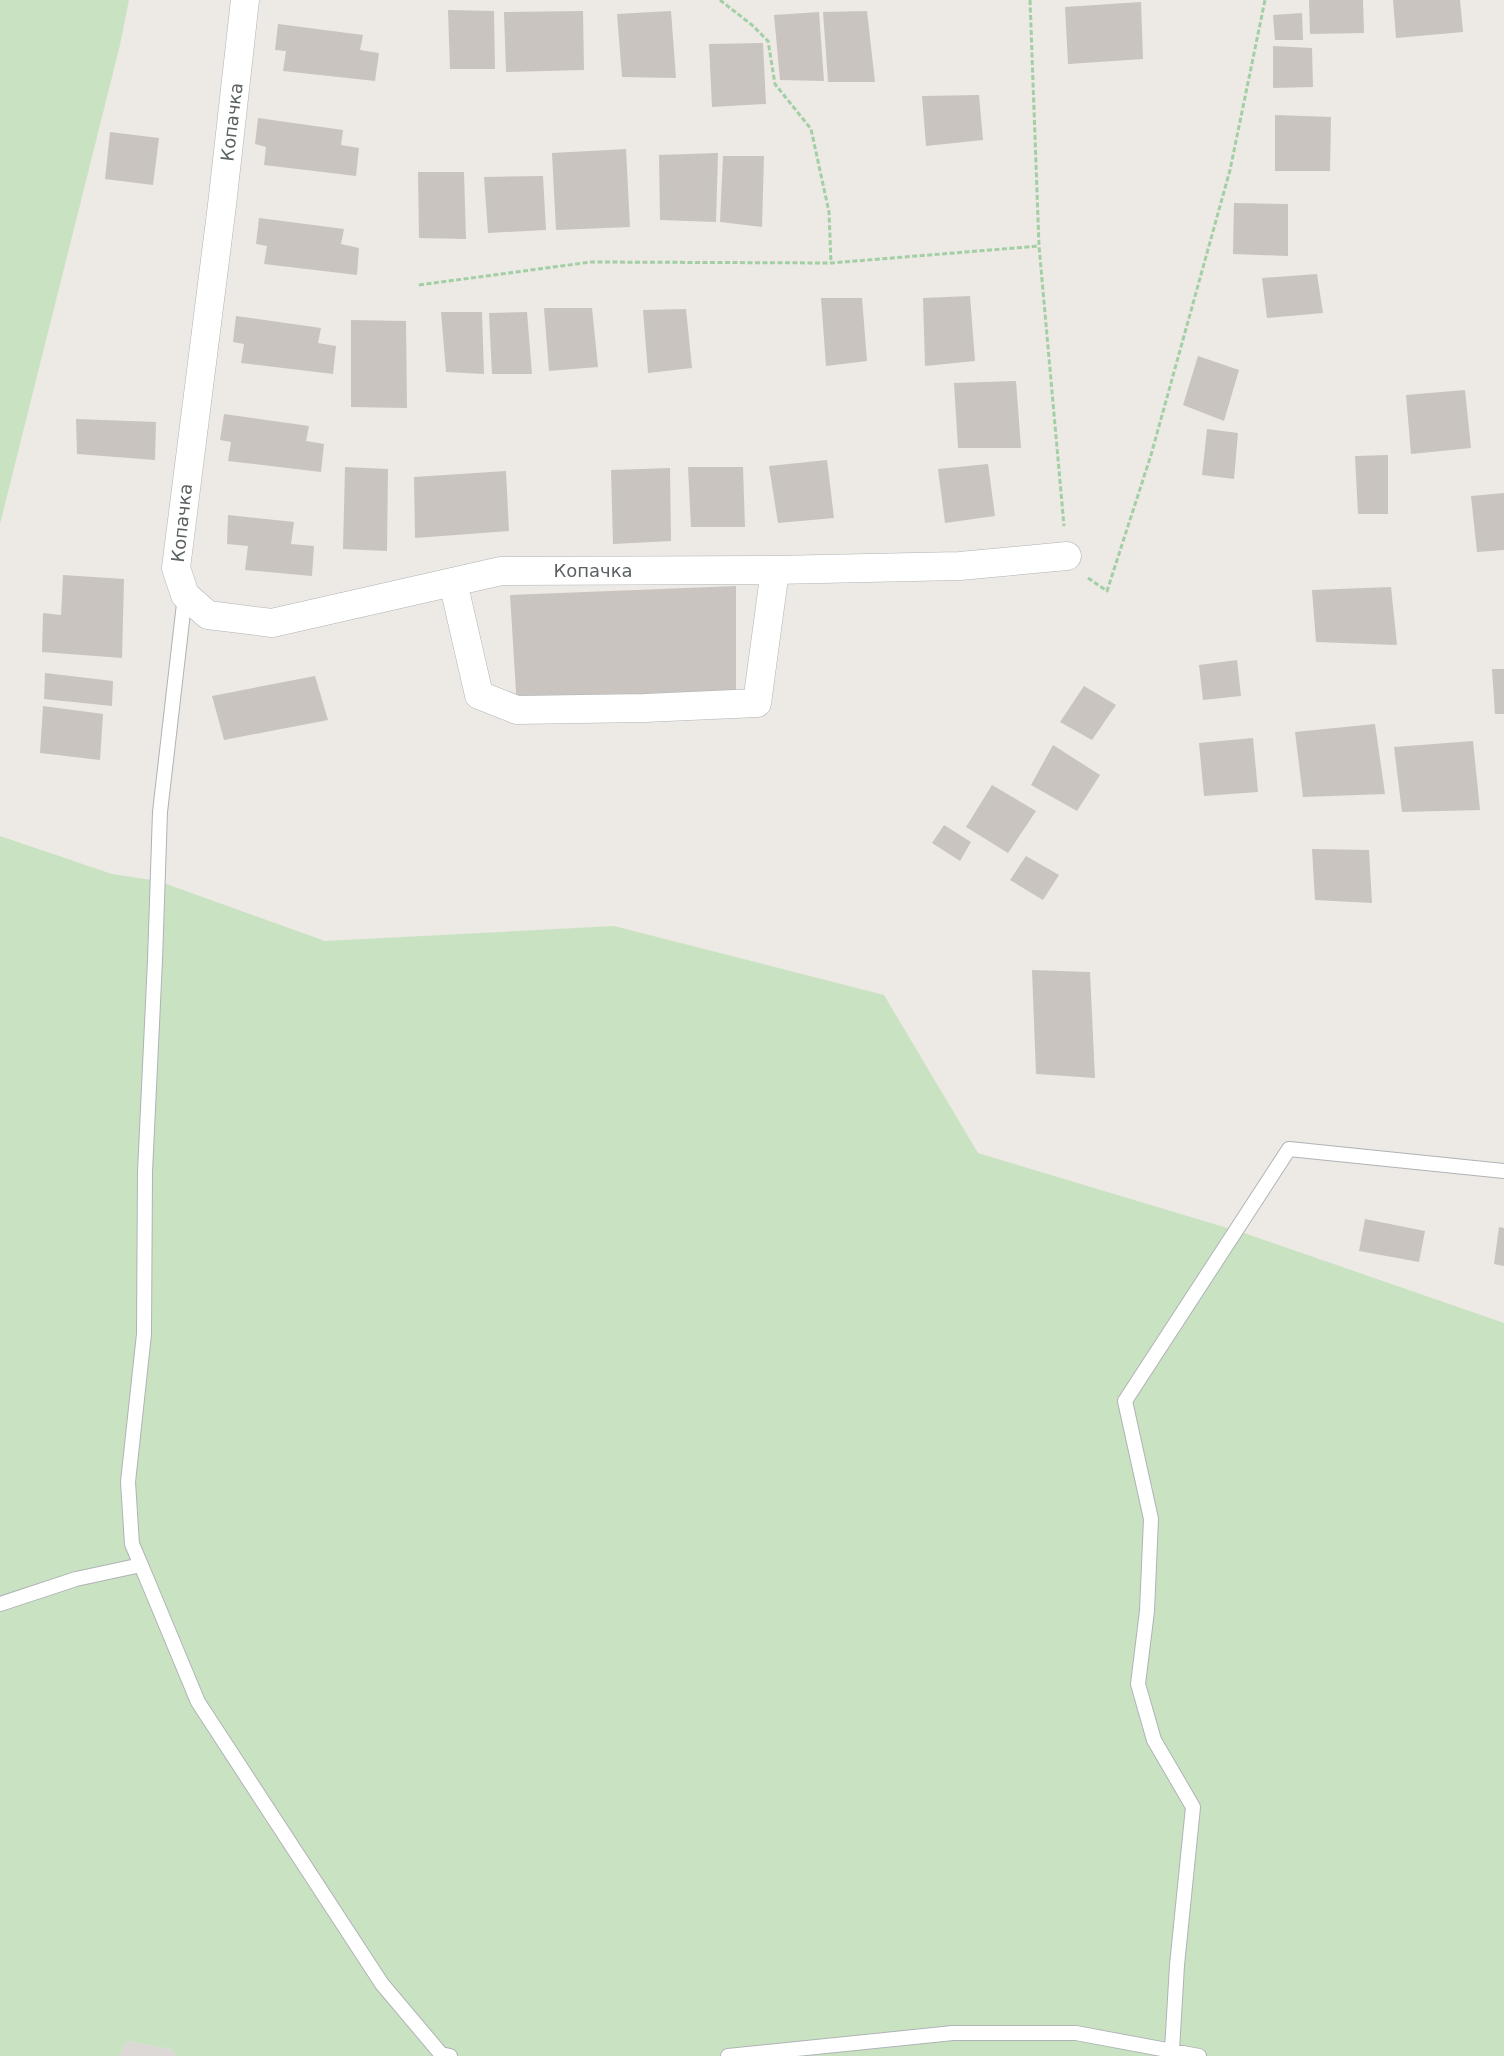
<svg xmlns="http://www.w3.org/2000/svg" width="1504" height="2056" font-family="'DejaVu Sans',sans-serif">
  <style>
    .industrial { fill: #dcd8d6 }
    .green { fill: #c9e3c2 }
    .building { fill: #c9c4c0 }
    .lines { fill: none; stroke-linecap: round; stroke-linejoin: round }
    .service-casing { stroke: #afb3b5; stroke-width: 16 }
    .minor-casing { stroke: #afb3b5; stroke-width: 29 }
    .path { stroke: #a3cfa5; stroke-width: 3; stroke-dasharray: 5 2.5; stroke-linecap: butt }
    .service { stroke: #fff; stroke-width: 14 }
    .minor { stroke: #fff; stroke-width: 28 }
    .labels { text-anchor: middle; stroke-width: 4; stroke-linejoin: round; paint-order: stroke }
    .street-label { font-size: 18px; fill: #5c6163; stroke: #fff }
  </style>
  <rect width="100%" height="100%" fill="#ede9e4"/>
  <path class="industrial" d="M127,2041L171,2049L178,2056H119Z"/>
  <path class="green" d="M0,0H129L120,45L0,524Z
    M0,836L112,874L158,881L325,941L614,926L884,995L978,1153L1247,1234L1504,1323V2056H178L171,2049L127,2041L119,2056H0Z"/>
  <path class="building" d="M1309,0H1363L1364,33L1310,34Z
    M1393,0H1460L1463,32L1396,38Z
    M1141,2L1143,59L1068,64L1065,7Z
    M448,10L494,11L495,69H450Z
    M583,11L584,70L506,72L504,12Z
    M671,11L676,78L622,77L617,14Z
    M867,11L875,82H828L823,12Z
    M819,12L824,81L780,80L774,15Z
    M1302,13L1303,40H1275L1273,15Z
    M278,24L363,35L360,50L379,53L375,81L283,71L286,51L275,50Z
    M763,43L766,104L712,107L709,44Z
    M1273,46L1312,48L1313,87L1273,88Z
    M979,95L983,140L926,146L922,96Z
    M1275,115L1331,117L1330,171H1275Z
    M258,118L343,130L341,145L359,148L356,176L264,165L266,147L255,144Z
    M110,132L159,138L153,185L105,179Z
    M626,149L630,227L556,230L552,153Z
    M718,153L716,222L660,220L659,155Z
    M723,156H764L762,227L720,222Z
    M418,172H464L466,239L419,238Z
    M543,176L546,230L488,233L484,177Z
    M1234,203L1288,204V256L1233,254Z
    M259,218L344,229L341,244L359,248L357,275L264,264L267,246L256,244Z
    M1317,274L1323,313L1267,318L1262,278Z
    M970,296L975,361L925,366L923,298Z
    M821,298H862L867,361L826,366Z
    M544,308H592L598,367L549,371Z
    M686,309L692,368L648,373L643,310Z
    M441,312H482L484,374L446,372Z
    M527,312L532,374H492L489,313Z
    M236,316L321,328L318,343L336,346L333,374L241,363L244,344L233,342Z
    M351,320L406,321L407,408L351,407Z
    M1198,356L1239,370L1224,421L1183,405Z
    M1016,381L1021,448H958L954,383Z
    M1465,390L1471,448L1411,454L1406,395Z
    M224,414L309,426L306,441L324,444L321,472L228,461L231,442L220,440Z
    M76,419L156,422L155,460L77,454Z
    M1207,429L1238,433L1234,479L1202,475Z
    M1388,455V514H1358L1355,456Z
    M827,460L834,518L778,523L769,466Z
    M988,464L995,516L945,523L938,469Z
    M345,467L388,469L387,551L343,549Z
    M688,467H743L745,527H691Z
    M670,468L671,541L613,544L611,470Z
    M506,471L509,531L415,538L414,477Z
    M1504,493V550L1477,552L1471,496Z
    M228,515L294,522L291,544L314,546L312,576L245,570L248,546L227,544Z
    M63,575L124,579L122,658L42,652L43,613L61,615Z
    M736,586V701L517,708L510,595Z
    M1391,587L1397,645L1316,642L1312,590Z
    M1237,660L1241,696L1203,700L1199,665Z
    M1492,669H1504V714H1495Z
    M45,673L113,681L112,706L44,699Z
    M315,676L328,720L224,740L212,696Z
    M1084,686L1116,705L1092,740L1060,722Z
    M43,706L103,714L100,760L40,753Z
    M1375,724L1385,794L1303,797L1295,732Z
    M1253,738L1258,792L1204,796L1199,743Z
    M1473,741L1480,810L1402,812L1394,747Z
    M1053,745L1100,775L1077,811L1031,785Z
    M992,785L1036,811L1008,853L966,827Z
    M944,825L971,842L960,861L932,843Z
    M1312,849L1369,850L1372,903L1315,900Z
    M1026,856L1059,875L1043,900L1010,880Z
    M1032,970L1090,972L1095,1078L1036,1074Z
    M1365,1219L1425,1231L1419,1262L1359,1251Z
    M1499,1227L1504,1228V1266L1494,1264Z"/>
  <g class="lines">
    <g class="service-casing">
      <path id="service" d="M141,1565L132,1544L128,1482L144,1334L145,1172L155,960L160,812L185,595
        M0,1604L76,1579L141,1565L198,1702L382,1984L441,2054L450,2056
        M1172,2050L1177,1965L1193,1807L1154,1740L1138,1684L1147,1611L1151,1519L1125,1401L1289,1149L1504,1171
        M728,2056L953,2033H1076L1199,2056"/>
    </g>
    <g class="minor-casing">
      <path id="minor" d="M245,0L222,205L176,568L185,595L208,615L272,623L501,571L775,570
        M453,582L479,695L517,710L645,708L757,703L775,570L960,566L1067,556"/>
    </g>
    <path class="path" d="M720,0L752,25L768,41L775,84L811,129L829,212L831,263
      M1030,0L1039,246L1064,526
      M419,285L591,262L831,263L1039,246
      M1088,578L1107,591L1151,455L1230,170L1265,0"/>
    <use href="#service" class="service"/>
    <use href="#minor" class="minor"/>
  </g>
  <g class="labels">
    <g class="street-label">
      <text transform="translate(232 122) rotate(-83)" y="6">Копачка</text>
      <text transform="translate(182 523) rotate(-84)" y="6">Копачка</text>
      <text x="593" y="577">Копачка</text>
    </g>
  </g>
</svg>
